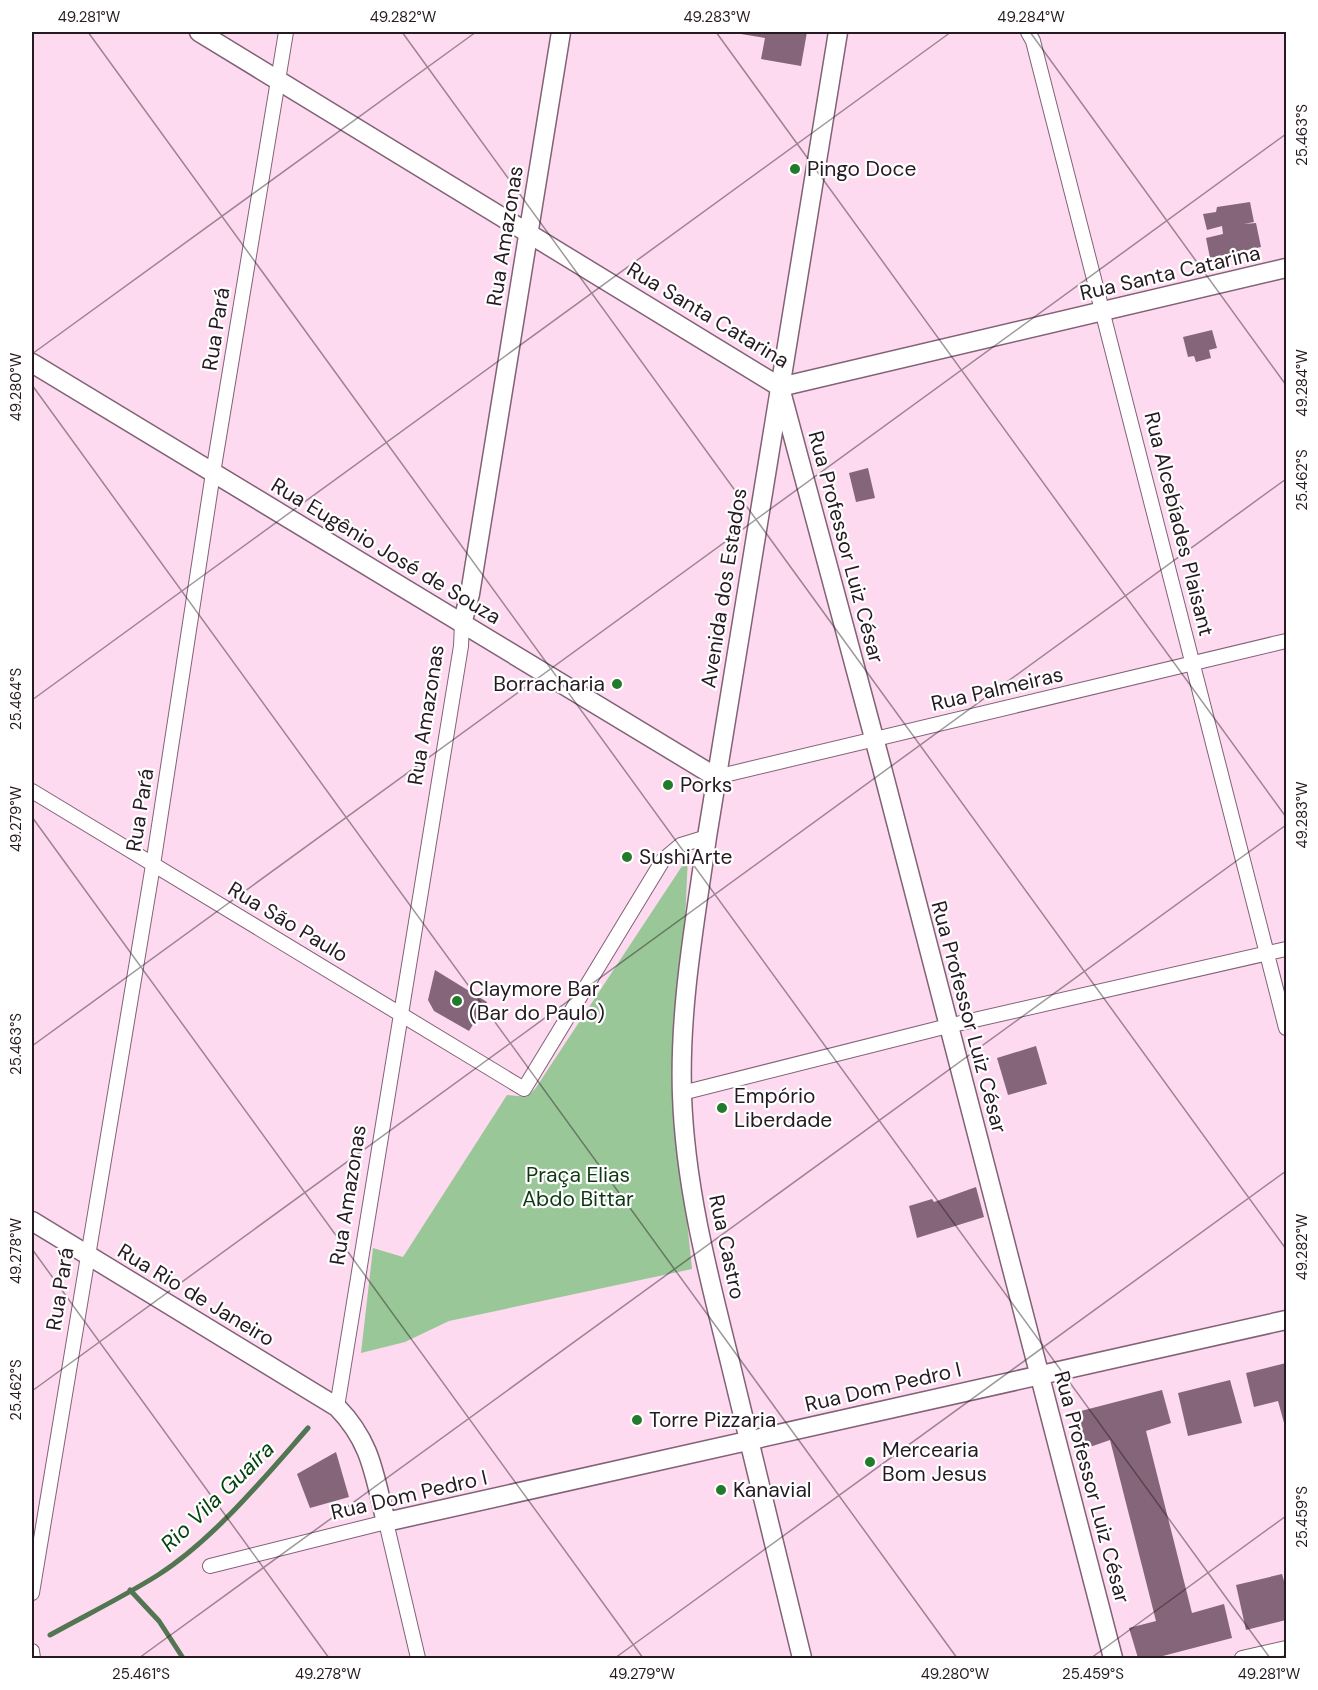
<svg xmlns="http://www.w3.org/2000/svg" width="1318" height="1690" font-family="'DM Sans',sans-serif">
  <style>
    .green { fill: #99c798 }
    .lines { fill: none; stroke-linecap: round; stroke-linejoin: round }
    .stream { stroke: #517651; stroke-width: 5 }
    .building { fill: #846579 }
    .street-casing { stroke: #826276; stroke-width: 16 }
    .secondary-casing { stroke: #826276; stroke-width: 21 }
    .street { stroke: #fff; stroke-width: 14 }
    .secondary { stroke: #fff; stroke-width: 18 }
    .ticks { fill: none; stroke: #261a22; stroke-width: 1.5; stroke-opacity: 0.45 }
    .poi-dot { fill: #227b2a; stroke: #fff; stroke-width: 2 }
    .labels { text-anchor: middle; stroke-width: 4.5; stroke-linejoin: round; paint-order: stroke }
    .poi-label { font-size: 21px; fill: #261a22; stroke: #fff; text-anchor: start }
    .street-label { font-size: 21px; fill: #261a22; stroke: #fff }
    .park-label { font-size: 21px; fill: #0e3811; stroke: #fff }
    .water-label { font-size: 22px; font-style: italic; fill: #02440b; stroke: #fff }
    .neatline { fill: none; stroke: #261a22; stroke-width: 2 }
    .ticks-label { font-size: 15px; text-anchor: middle; fill: #261a22 }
  </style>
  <rect width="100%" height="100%" fill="#fedaf0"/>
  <path class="green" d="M688,857L676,1114L692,1269L449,1321L405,1342L361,1353L373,1248L403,1257L507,1095L527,1097L535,1089Z"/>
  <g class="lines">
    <path class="stream" d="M130,1590L159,1621L183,1658
      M50,1635C86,1615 123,1597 158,1575C214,1539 264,1478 308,1428"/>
  </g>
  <path class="building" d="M741,32H807L801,66L761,59L765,38L741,34Z
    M1250,202L1254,222L1244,224L1256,223L1261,247L1210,258L1206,238L1223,234L1222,226L1207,230L1203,214L1216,212L1217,207Z
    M1212,330L1217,348L1209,350L1211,358L1196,362L1194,356L1188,357L1183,337Z
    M868,468L875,498L856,502L849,473Z
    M435,970L487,1002L469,1031L434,1011L428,1000Z
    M1036,1046L1047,1084L1008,1095L997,1058Z
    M976,1187L984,1217L917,1238L909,1206L932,1199L934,1202Z
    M1286,1363V1430L1278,1401L1254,1407L1246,1373Z
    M1230,1380L1242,1423L1188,1436L1178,1393Z
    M1162,1390L1171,1423L1146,1431L1192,1613L1224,1604L1232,1638L1155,1658H1138L1129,1628L1156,1621L1110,1440L1087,1448L1077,1412Z
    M336,1452L349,1497L310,1508L297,1474Z
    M1282,1574L1286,1588V1620L1246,1630L1236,1585Z"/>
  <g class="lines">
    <g class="street-casing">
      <path id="street" d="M1028,32L1033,41L1286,1028
        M716,777L1286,641
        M32,791L524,1089L663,860L681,845L707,837
        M682,1093L948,1026L1286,949
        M337,1407L461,646L462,624
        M210,1566L386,1522L418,1658
        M32,1593L153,865L213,473L286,32
        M32,1651L33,1658
        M1242,1658L1286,1648"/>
    </g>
    <g class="secondary-casing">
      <path id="secondary" d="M199,32L780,387L1286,268
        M32,363L716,777
        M782,395L881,764L1113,1658
        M462,624L470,594L561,32
        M32,1221L337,1407C372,1443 374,1475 386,1522L1286,1320
        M802,1658C778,1560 754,1461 730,1362C708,1274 685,1186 682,1095C679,1008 695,922 707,837L838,32"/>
    </g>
    <use href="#street" class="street"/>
    <use href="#secondary" class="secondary"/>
  </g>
  <path class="ticks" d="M88,32L1270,1658M402,32L1286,1249M716,32L1286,817M1030,32L1286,385M32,354L476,32M32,385L957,1658M32,700L951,32M32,817L643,1658M32,1046L1286,134M32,1249L329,1658M32,1391L1286,479M139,1658L1286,825M615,1658L1286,1171M1091,1658L1286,1516"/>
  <g class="poi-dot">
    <circle cx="795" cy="169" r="6"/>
    <circle cx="617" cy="684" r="6"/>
    <circle cx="668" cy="785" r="6"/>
    <circle cx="627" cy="857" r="6"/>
    <circle cx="457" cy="1001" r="6"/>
    <circle cx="722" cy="1108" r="6"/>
    <circle cx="637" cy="1420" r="6"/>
    <circle cx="870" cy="1462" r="6"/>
    <circle cx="721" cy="1490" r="6"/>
  </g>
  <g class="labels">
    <g class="poi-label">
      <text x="807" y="176">Pingo Doce</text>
      <text x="605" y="691" text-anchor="end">Borracharia</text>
      <text x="680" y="792">Porks</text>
      <text x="639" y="864">SushiArte</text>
      <text x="469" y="996">Claymore Bar<tspan x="469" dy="24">(Bar do Paulo)</tspan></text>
      <text x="734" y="1103">Empório<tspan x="734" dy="24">Liberdade</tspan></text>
      <text x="649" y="1427">Torre Pizzaria</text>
      <text x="882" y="1457">Mercearia<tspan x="882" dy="24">Bom Jesus</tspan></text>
      <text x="733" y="1497">Kanavial</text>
    </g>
    <g class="street-label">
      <text transform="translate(505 236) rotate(-81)" y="7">Rua Amazonas</text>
      <text transform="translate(1170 273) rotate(-13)" y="7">Rua Santa Catarina</text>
      <text transform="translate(708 315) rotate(31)" y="7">Rua Santa Catarina</text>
      <text transform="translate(216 329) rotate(-81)" y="7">Rua Pará</text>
      <text transform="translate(1179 524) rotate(76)" y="7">Rua Alcebíades Plaisant</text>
      <text transform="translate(846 547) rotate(75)" y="7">Rua Professor Luiz César</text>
      <text transform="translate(386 551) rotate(31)" y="7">Rua Eugênio José de Souza</text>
      <text transform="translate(724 588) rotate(-81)" y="7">Avenida dos Estados</text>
      <text transform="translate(997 689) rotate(-13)" y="7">Rua Palmeiras</text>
      <text transform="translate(426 715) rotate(-81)" y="7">Rua Amazonas</text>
      <text transform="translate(140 810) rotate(-81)" y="7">Rua Pará</text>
      <text transform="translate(288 922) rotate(31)" y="7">Rua São Paulo</text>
      <text transform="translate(969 1017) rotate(75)" y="7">Rua Professor Luiz César</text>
      <text transform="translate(348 1195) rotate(-81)" y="7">Rua Amazonas</text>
      <text transform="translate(727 1247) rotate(78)" y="7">Rua Castro</text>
      <text transform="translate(60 1289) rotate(-81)" y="7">Rua Pará</text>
      <text transform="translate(196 1295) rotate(31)" y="7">Rua Rio de Janeiro</text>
      <text transform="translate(883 1387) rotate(-13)" y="7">Rua Dom Pedro I</text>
      <text transform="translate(1092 1487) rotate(75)" y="7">Rua Professor Luiz César</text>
      <text transform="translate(409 1495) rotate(-13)" y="7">Rua Dom Pedro I</text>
    </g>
    <g class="park-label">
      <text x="578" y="1182">Praça Elias<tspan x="578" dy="24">Abdo Bittar</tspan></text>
    </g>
    <g class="water-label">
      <text transform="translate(217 1496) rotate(-44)" y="8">Rio Vila Guaíra</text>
    </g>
  </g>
  <rect width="1318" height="1690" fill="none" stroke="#ffffff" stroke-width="66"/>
  <rect x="33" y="33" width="1252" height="1624" class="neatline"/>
  <g class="ticks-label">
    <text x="89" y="22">49.281°W</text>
    <text x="403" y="22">49.282°W</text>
    <text x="717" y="22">49.283°W</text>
    <text x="1031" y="22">49.284°W</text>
    <text transform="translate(1302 135) rotate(-90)" y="5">25.463°S</text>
    <text transform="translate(1302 383) rotate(-90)" y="5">49.284°W</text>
    <text transform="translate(16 387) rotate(-90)" y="5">49.280°W</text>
    <text transform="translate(1302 480) rotate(-90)" y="5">25.462°S</text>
    <text transform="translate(16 699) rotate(-90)" y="5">25.464°S</text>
    <text transform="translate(1302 815) rotate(-90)" y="5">49.283°W</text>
    <text transform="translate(16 819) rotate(-90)" y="5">49.279°W</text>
    <text transform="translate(16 1044) rotate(-90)" y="5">25.463°S</text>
    <text transform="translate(1302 1247) rotate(-90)" y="5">49.282°W</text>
    <text transform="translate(16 1251) rotate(-90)" y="5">49.278°W</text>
    <text transform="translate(16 1390) rotate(-90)" y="5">25.462°S</text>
    <text transform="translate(1302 1517) rotate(-90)" y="5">25.459°S</text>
    <text x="141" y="1679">25.461°S</text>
    <text x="328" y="1679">49.278°W</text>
    <text x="642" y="1679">49.279°W</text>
    <text x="955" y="1679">49.280°W</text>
    <text x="1093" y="1679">25.459°S</text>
    <text x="1269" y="1679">49.281°W</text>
  </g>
</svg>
